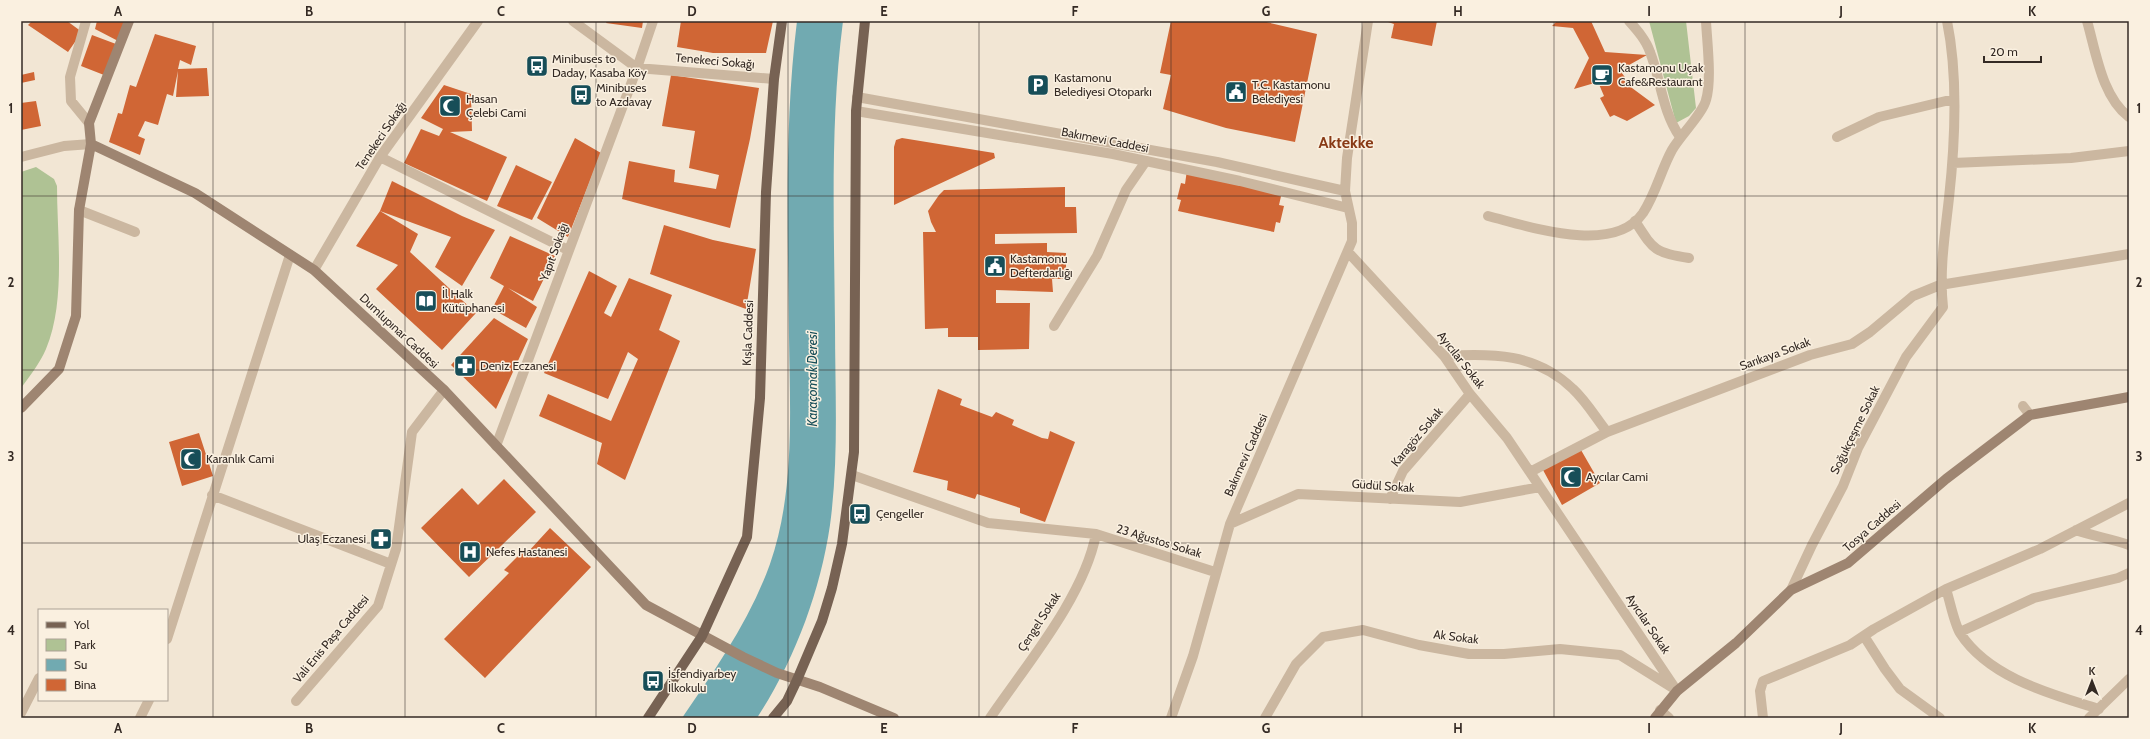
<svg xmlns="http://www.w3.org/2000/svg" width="2150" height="739" font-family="Cabin,sans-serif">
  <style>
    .green { fill: #afc294 }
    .water { fill: #71aab1 }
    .building { fill: #d06635 }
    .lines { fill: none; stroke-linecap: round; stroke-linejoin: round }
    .lane { stroke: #cbb7a0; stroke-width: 10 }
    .street { stroke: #cbb7a0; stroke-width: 10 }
    .secondary { stroke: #9e8571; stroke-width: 10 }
    .primary { stroke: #776253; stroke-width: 10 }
    .grid { fill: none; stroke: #342a24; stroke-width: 1; stroke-opacity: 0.55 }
    .labels { text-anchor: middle; stroke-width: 3; stroke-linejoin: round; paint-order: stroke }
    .poi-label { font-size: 12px; fill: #342a24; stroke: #faf0e0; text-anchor: start }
    .street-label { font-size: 12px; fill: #342a24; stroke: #faf0e0 }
    .water-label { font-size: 13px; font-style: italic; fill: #174e58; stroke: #faf0e0 }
    .district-label { font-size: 16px; font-weight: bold; fill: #893b17; stroke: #faf0e0 }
    .neatline { fill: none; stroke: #342a24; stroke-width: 1.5 }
    .grid-label { font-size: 13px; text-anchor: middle; font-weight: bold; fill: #342a24 }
  </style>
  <rect width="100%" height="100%" fill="#f2e6d4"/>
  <path class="green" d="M1649,21H1686L1696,108L1689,116L1676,123Z
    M36,167L54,179L57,186C57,237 66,301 46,349C40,363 30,376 21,388V172Z"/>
  <path class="water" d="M797,21H843C830,122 834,223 835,325C835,391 839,459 830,525C820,593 794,661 757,718H682C715,670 750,620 770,564C795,492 790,412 789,337C788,231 784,126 797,21Z"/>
  <path class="building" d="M32,21H67L82,32L68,52L28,25Z
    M97,21H129L120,42L95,29Z
    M607,21H643L642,28L606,23Z
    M681,21H773L766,53H713L677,47Z
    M1171,21H1262L1317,34L1295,142L1226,128L1163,109L1171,75L1160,73Z
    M1385,21H1437L1432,46L1391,38L1394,24Z
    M1557,21H1591L1605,52L1647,55L1620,70L1632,88L1655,105L1627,121L1614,115L1610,117L1600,98L1604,96L1598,82L1574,89L1589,58L1573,28L1552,26Z
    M155,34L196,46L191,65L180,60L178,69L207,68L209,96L176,97L178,71L173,96L167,94L158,125L145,121L138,136L145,139L140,155L109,142L118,113L122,114L130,85L136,87Z
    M92,35L116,44L104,75L81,66Z
    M34,72L35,80L21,83V75Z
    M671,75L759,88L750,139L730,228L622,199L629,161L675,170L674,182L716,189L719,175L689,168L695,131L662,126Z
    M444,85L471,94L472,131L450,132L507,157L487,201L404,163L421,129L439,136L443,129L421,118Z
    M36,101L41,126L21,130V103Z
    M575,138L601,153L568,237L537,218Z
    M902,138L994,153L995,158L894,205V147L896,140Z
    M516,165L552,182L532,220L497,206Z
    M1187,170L1282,192L1279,205L1284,206L1280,223L1276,222L1274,232L1178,211L1181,200L1177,199L1181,183L1185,184Z
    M392,181L462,216L495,230L462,286L435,267L451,237L380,211L418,234L410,252L476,313L442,350L376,289L398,265L356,246L380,211Z
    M1065,187V207H1076L1077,233L995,234V244L1047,243V252L1066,253V279H1052L1053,292L996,290V303H1030L1029,349L978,350V337H948V328L925,329L923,232H936L931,222L928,211L939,195L944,190Z
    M664,225L713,240L756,249L746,309L650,274Z
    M510,236L555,256L533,301L508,288L537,307L526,328L492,309L504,286L490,278Z
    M589,271L617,286L604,313L611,317L629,278L672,295L659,330L680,341L625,480L597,464L602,443L539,416L548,394L611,421L638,359L628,352L608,399L544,373Z
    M494,318L528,339L496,409L451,365Z
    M938,389L962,399L960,405L992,417L996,412L1014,420L1012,425L1042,438L1048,439L1050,431L1075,442L1045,522L1020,513V508L977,494L975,499L947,490L948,481L913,472Z
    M199,433L213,476L182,486L169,442Z
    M1581,450L1600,483L1562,505L1543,470Z
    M504,479L536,512L469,577L421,528L462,488L478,505Z
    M550,528L591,567L485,678L444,639L509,573L504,570L525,549L528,552Z"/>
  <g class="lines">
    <path class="lane" d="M1629,21C1637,30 1646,40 1650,52C1661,80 1662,111 1680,137
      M1635,221C1653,249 1654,253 1689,258
      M1054,326L1097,256L1126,190L1146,161"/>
    <path class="street" d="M86,21L70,77L71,101L89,123
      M573,21L637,68L774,79
      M2087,21C2096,52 2102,97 2129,117
      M857,97L1217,162L1345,191
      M856,111L1113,154L1240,181L1348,208
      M1837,137L1879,117L1954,99
      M21,157L64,146L91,144
      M380,157L568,250
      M1953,163L2071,158L2129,151
      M79,210L135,232
      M1488,216C1528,226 1613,256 1643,213C1656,193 1661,170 1672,150C1680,136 1703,113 1706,100C1712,80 1707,42 1706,21
      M1348,252L1444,356L1470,394L1507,438L1677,691
      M314,270L380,157L478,21
      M1444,356C1492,353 1536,353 1573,389C1586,401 1596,418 1607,432
      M2023,406L2030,415
      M496,446L637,68L653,21
      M1530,472L1607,432L1810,355L1852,344L1870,332L1913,296L1940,285L2129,254
      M852,475L988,523L1096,534L1215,572
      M212,495L391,564
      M1390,499L1403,471L1470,394
      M1230,524L1298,494L1460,502L1540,487
      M2076,530C2093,536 2112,539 2129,545
      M1946,589C1950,601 1954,623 1960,633C1989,678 2051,694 2099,709
      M1791,590L1812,545L1843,486L1858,448L1906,357L1943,307C1939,271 1945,234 1949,198C1955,143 1958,75 1947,21
      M1960,632L2034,598L2118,578L2129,573
      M1864,636L1885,669L1900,689L1940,718
      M167,639L290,255
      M296,701L378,606L396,549L412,432L444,390
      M1660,710L1669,718
      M21,713L39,678
      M140,718L149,700
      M990,718C1026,665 1084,597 1096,534
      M1171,718L1193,656L1230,524L1352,241V223L1345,191L1347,158L1368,21
      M1265,718L1296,664L1323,637L1363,630L1419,645L1469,654H1504L1560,649L1620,655L1673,688
      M1763,718L1760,691L1763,681L1850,645L1874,629L1946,589L2040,549L2129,503
      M2089,718L2129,679"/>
    <path class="secondary" d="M91,144L195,193L314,270L444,390L646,605L743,657L777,673L820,687L894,718
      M21,408L59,369L76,316L79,210L91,144L89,123L129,21
      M1655,718L1677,691L1736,643L1791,590L1848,563L1946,479L2030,415L2129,397"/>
    <path class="primary" d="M648,718L702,636L747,537L760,398L766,192L774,79L782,21
      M773,718L787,701L797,680L822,621L832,588L842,544L854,452L856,111L865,21"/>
  </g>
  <path class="grid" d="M213,21V718M405,21V718M596,21V718M788,21V718M979,21V718M1171,21V718M1362,21V718M1554,21V718M1745,21V718M1937,21V718M21,196H2129M21,370H2129M21,543H2129"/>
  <defs>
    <g id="bus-square" transform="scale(1.15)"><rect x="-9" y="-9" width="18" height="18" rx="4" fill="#174e58" stroke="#faf0e0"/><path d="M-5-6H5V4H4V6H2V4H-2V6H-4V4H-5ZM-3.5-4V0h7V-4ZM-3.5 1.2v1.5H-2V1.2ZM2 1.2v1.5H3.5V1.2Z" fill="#fff"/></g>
    <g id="cafe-square" transform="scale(1.15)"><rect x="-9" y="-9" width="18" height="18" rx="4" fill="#174e58" stroke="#faf0e0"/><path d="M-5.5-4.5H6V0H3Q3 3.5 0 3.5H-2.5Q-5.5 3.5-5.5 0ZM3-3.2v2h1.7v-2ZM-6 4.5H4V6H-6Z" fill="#fff"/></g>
    <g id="parking-square" transform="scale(1.15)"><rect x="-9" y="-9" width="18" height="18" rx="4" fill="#174e58" stroke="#faf0e0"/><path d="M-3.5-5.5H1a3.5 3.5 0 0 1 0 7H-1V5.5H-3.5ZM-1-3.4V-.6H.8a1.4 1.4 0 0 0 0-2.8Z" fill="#fff"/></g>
    <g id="civic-square" transform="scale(1.15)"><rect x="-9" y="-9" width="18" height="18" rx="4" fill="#174e58" stroke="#faf0e0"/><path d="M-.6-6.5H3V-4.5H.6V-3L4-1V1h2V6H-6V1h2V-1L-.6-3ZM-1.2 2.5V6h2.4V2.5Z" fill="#fff"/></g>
    <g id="mosque-square" transform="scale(1.15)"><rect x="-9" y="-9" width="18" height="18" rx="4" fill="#174e58" stroke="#faf0e0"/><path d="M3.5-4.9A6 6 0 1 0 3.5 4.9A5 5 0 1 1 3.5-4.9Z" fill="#fff"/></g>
    <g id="library-square" transform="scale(1.15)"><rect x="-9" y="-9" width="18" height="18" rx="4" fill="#174e58" stroke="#faf0e0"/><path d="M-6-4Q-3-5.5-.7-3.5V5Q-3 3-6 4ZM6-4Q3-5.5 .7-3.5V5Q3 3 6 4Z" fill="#fff"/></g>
    <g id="pharmacy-square" transform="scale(1.15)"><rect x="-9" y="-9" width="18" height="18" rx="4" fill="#174e58" stroke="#faf0e0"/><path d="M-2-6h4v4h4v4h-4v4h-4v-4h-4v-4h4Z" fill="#fff"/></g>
    <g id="hospital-square" transform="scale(1.15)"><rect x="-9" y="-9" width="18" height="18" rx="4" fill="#174e58" stroke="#faf0e0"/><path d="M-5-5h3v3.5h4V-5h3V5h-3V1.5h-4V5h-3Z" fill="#fff"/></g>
  </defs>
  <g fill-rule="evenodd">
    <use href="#bus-square" x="537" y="66"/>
    <use href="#cafe-square" x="1602" y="75"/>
    <use href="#parking-square" x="1038" y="85"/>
    <use href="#civic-square" x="1236" y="92"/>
    <use href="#bus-square" x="581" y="95"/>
    <use href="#mosque-square" x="450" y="106"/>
    <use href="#civic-square" x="995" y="266"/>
    <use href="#library-square" x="426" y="301"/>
    <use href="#pharmacy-square" x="465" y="366"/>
    <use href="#mosque-square" x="191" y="459"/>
    <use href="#mosque-square" x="1571" y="477"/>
    <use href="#bus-square" x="860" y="514"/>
    <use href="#pharmacy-square" x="381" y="539"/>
    <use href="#hospital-square" x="470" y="552"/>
    <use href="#bus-square" x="653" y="681"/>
  </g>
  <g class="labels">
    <g class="poi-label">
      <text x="552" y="63">Minibuses to<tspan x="552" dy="14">Daday, Kasaba Köy</tspan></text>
      <text x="1618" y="72">Kastamonu Uçak<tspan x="1618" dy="14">Cafe&amp;Restaurant</tspan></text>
      <text x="1054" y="82">Kastamonu<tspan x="1054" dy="14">Belediyesi Otoparkı</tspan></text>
      <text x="1252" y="89">T.C. Kastamonu<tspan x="1252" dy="14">Belediyesi</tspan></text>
      <text x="596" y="92">Minibuses<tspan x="596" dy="14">to Azdavay</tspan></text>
      <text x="466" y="103">Hasan<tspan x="466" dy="14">Çelebi Cami</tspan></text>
      <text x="1010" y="263">Kastamonu<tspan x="1010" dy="14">Defterdarlığı</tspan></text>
      <text x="442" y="298">İl Halk<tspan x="442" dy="14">Kütüphanesi</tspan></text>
      <text x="480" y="370">Deniz Eczanesi</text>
      <text x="206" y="463">Karanlık Cami</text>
      <text x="1586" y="481">Aycılar Cami</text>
      <text x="876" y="518">Çengeller</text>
      <text x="366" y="543" text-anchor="end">Ulaş Eczanesi</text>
      <text x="486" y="556">Nefes Hastanesi</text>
      <text x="668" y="678">İsfendiyarbey<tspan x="668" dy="14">İlkokulu</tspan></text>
    </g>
    <g class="street-label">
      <text transform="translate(715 61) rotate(5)" y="4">Tenekeci Sokağı</text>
      <text transform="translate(381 136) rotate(-56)" y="4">Tenekeci Sokağı</text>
      <text transform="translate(1105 140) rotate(11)" y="4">Bakımevi Caddesi</text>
      <text transform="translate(554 252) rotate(-70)" y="4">Yapıt Sokağı</text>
      <text transform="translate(399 331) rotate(43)" y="4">Dumlupınar Caddesi</text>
      <text transform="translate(748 333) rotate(-88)" y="4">Kışla Caddesi</text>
      <text transform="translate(1775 354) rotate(-20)" y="4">Sarıkaya Sokak</text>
      <text transform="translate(1461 360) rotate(52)" y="4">Ayıcılar Sokak</text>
      <text transform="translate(1855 430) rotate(-64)" y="4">Soğukçeşme Sokak</text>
      <text transform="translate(1417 437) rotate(-50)" y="4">Karagöz Sokak</text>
      <text transform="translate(1246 455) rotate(-66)" y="4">Bakımevi Caddesi</text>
      <text transform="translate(1383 486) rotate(4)" y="4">Güdül Sokak</text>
      <text transform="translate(1872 526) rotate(-41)" y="4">Tosya Caddesi</text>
      <text transform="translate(1159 541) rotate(17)" y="4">23 Ağustos Sokak</text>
      <text transform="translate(1039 622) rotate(-57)" y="4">Çengel Sokak</text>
      <text transform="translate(1648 624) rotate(56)" y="4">Ayıcılar Sokak</text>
      <text transform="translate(1456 637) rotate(7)" y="4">Ak Sokak</text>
      <text transform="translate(331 639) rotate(-50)" y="4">Vali Enis Paşa Caddesi</text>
    </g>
    <g class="water-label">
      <text transform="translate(812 379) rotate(-90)" y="5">Karaçomak Deresi</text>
    </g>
    <g class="district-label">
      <text x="1346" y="148">Aktekke</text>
    </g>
  </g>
  <rect width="2150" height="739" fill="none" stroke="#faf0e0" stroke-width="44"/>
  <rect x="38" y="609" width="130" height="92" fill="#faf0e0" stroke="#aba195"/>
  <rect x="46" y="622" width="20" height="6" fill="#776253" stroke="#aba195"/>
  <text x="74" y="629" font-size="12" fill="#342a24">Yol</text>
  <rect x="46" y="639" width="20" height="12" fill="#afc294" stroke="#aba195"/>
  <text x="74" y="649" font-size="12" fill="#342a24">Park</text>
  <rect x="46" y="659" width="20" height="12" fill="#71aab1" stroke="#aba195"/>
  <text x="74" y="669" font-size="12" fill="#342a24">Su</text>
  <rect x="46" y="679" width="20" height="12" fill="#d06635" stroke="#aba195"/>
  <text x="74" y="689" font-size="12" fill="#342a24">Bina</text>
  <g transform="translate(2092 681)" stroke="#faf0e0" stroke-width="3" paint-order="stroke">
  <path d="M0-3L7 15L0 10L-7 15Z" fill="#342a24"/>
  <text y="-6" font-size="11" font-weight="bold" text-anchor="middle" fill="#342a24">K</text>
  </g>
  <path d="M1984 56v6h57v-6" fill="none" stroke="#342a24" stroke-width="2"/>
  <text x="1990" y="56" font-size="12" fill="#342a24" stroke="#faf0e0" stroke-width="3" paint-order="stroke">20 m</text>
  <rect x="22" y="22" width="2106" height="695" class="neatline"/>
  <g class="grid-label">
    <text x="118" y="16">A</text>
    <text x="309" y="16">B</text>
    <text x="501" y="16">C</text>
    <text x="692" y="16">D</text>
    <text x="884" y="16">E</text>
    <text x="1075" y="16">F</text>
    <text x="1266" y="16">G</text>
    <text x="1458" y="16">H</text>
    <text x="1649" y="16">I</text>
    <text x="1841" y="16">J</text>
    <text x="2032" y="16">K</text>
    <text x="11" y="113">1</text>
    <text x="2139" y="113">1</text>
    <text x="11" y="287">2</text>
    <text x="2139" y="287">2</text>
    <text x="11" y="461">3</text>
    <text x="2139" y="461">3</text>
    <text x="11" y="635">4</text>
    <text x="2139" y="635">4</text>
    <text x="118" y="733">A</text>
    <text x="309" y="733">B</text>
    <text x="501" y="733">C</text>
    <text x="692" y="733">D</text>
    <text x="884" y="733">E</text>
    <text x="1075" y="733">F</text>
    <text x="1266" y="733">G</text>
    <text x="1458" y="733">H</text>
    <text x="1649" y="733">I</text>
    <text x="1841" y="733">J</text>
    <text x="2032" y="733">K</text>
  </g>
</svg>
